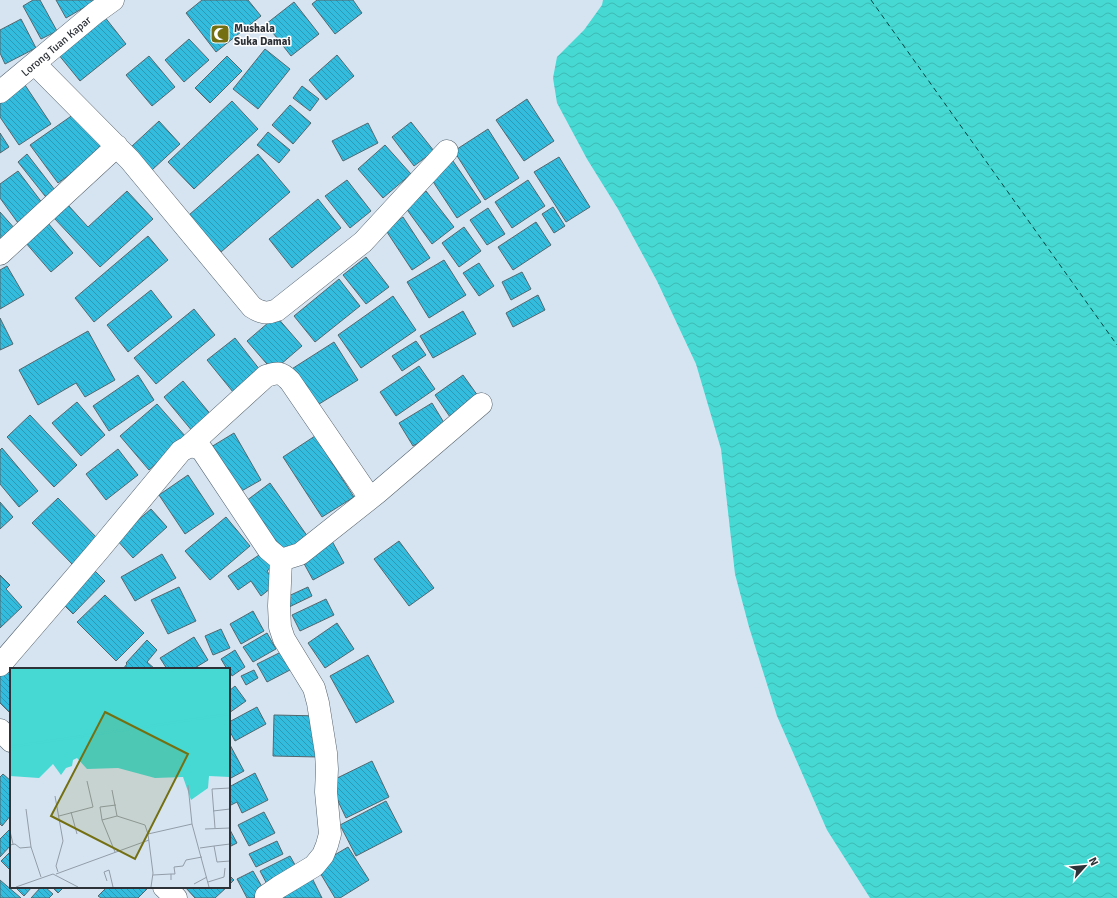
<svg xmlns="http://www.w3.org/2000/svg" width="1117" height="898" font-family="Signika,sans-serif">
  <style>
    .water { fill: url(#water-waves) }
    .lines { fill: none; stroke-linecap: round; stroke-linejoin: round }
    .ferry { stroke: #014543; stroke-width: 1; stroke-dasharray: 5 4; stroke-linecap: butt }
    .building { fill: url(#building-back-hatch); stroke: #54676d }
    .minor-casing { stroke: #55626d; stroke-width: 23 }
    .minor { stroke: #fff; stroke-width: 22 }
    .labels { text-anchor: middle; stroke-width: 3; stroke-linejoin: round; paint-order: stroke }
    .poi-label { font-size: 11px; font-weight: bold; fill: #2d3238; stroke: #fff; text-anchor: start }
    .street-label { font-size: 11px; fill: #2d3238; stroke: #fff }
    .inset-river { fill: none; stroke: #46d8d2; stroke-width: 2 }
    .inset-road { fill: none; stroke: #929da8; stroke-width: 1 }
    .view { fill: #747011; fill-opacity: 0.15; stroke: #747011; stroke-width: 2 }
    .inset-edge { fill: none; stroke: #2d3238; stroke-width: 2 }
  </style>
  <defs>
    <pattern id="water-waves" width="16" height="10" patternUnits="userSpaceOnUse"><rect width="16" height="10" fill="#46d8d2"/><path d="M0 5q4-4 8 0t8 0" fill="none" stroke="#3ebab5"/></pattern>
    <pattern id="building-back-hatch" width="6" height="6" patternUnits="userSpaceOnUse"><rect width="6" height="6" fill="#34bcde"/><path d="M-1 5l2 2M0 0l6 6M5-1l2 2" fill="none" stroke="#2c99b5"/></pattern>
  </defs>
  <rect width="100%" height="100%" fill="#d6e4f2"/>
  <path class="water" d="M603,0H1117V898H870L827,830L777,716L749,627L735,574L721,449L696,364L657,281L618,209L587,159L557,103L553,78L557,57L584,30L602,5Z"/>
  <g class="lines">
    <path class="ferry" d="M871,0L1117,345"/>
  </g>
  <path class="building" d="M33,0H40L57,31L41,39L23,6Z
    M56,0H97L66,18Z
    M202,0H248L261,16L216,52L186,13Z
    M317,0H353L362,13L335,34L312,4Z
    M294,2L319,34L291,56L266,24Z
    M104,16L126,44L80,81L58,54Z
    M21,19L36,48L5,64L0,53V30Z
    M189,39L209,60L184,82L165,60Z
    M265,49L290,69L258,109L233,89Z
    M337,55L354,76L326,100L309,80Z
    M149,56L175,87L152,106L126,75Z
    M227,56L242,71L210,103L195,88Z
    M25,85L51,124L19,145L0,117V102Z
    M302,86L319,99L310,111L293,98Z
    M527,99L554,141L524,161L496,120Z
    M232,101L258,129L194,189L168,162Z
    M290,105L311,123L293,144L272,125Z
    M77,112L104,150L58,183L30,145Z
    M159,121L180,144L152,170L131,147Z
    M411,122L434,151L414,166L392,137Z
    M368,123L378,143L343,161L332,141Z
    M488,129L519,178L485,200L454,151Z
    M268,132L290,150L279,163L257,145Z
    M0,133L9,147L0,153Z
    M385,145L411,174L383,198L358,169Z
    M27,154L58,194L49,201L18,162Z
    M258,154L290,192L221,252L189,215Z
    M559,157L590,207L566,222L534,172Z
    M453,161L481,202L457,218L430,177Z
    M18,171L43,204L18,223L0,198V184Z
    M347,180L371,211L350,228L325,196Z
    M528,180L545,206L512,228L495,202Z
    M127,191L153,219L100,267L54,218L68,205L88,227Z
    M426,191L454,227L432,244L405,207Z
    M318,199L341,228L292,268L269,239Z
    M553,207L565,226L554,233L542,214Z
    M488,208L505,234L487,245L470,220Z
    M0,212L16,230L0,245Z
    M403,217L430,258L412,270L385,229Z
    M536,222L551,245L513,270L498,247Z
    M48,223L73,253L51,272L25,242Z
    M464,227L481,251L459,267L442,243Z
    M148,236L168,260L94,322L75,298Z
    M366,257L389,287L366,304L343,275Z
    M444,260L466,295L429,318L407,282Z
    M479,263L494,286L479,296L463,273Z
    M7,266L24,295L0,309V270Z
    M522,272L531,289L511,300L502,282Z
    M339,279L360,306L315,342L294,316Z
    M151,290L172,317L128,352L107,325Z
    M538,295L545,310L513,327L506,313Z
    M393,296L416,330L361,368L338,335Z
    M194,309L215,335L156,384L134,358Z
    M463,311L476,334L433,358L420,336Z
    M276,316L302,346L273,371L247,341Z
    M0,318L13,344L0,350Z
    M88,331L115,380L85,397L76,383L38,405L19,370Z
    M235,338L260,370L233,392L207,360Z
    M416,341L426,355L402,371L392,356Z
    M334,342L358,380L311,409L287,372Z
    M419,366L435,389L396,416L380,392Z
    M138,375L154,400L109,431L93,406Z
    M463,375L478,396L450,417L435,395Z
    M183,381L212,416L193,432L164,397Z
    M77,402L105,435L81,456L52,423Z
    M432,403L446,426L413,446L399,423Z
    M157,404L186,437L149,470L120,436Z
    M30,415L77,465L54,487L7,437Z
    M234,433L261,480L238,493L211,447Z
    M315,436L354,497L322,517L283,457Z
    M2,448L38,491L19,507L0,484V450Z
    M118,449L138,475L106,500L86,474Z
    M188,475L214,514L185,534L159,495Z
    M270,483L308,537L284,554L246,501Z
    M58,498L99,540L73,565L32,523Z
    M0,502L13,517L0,529Z
    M151,509L167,527L133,558L116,539Z
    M226,517L250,546L210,580L185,551Z
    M332,541L344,563L313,580L301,558Z
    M399,541L434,588L409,606L374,559Z
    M262,553L272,567L267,571L276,584L261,596L251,581L238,590L228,576Z
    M162,554L176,578L135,601L121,577Z
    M93,569L105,581L73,614L61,602Z
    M0,575L10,585L6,589L22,607L0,628Z
    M179,587L196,621L168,634L151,600Z
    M308,587L312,596L287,608L282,599Z
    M105,595L144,633L116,661L77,622Z
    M326,599L334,615L300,631L292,615Z
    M253,611L264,631L241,644L230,624Z
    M337,623L354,649L325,668L308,643Z
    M221,629L230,648L213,655L205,636Z
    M267,633L276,649L253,662L243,647Z
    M194,637L208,660L193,669H167L160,658Z
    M147,640L157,650L147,662L155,669H123L127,664L126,663Z
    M235,650L245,667L232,676L229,669H227L221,659Z
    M281,652L290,670L267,682L257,664Z
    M368,655L394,702L356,723L330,676Z
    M5,669L11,675V714L0,703V674Z
    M254,670L258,678L246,685L241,676Z
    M235,686L246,701L229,713V691Z
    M257,707L266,724L235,741L229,730V722Z
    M274,715L321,716L319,757L273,756Z
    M229,743L244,771L229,779Z
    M372,761L389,797L346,818L329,782Z
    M255,773L268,800L242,813L237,802L229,806V787Z
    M3,774L11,781V815L2,826L0,824V777Z
    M386,801L402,832L356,856L340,825Z
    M264,812L275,833L249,846L238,825Z
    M11,828V845L0,857V839Z
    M229,828L237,843L229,847Z
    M277,841L283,854L256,867L249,854Z
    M348,847L369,880L340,898H335L316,866Z
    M11,851V871L1,861Z
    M290,856L298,870L268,886L260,871Z
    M253,871L265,892L253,898H247L237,879Z
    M310,874L322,898H281Z
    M229,875L234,880L229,885Z
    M0,880L21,898H0Z
    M15,887H32L24,896Z
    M41,887H45L53,894L49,898H31Z
    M52,887H64L58,893Z
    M107,887H147L148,888L138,898H101L98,896Z
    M185,887H227L215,898H195Z"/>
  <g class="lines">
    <g class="minor-casing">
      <path id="minor" d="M35,64L130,160L252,307C261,313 267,314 277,310L363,242L447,151
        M0,92L95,13L113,0
        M0,254L117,146
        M188,447L266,376C278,372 281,372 290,381L370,498
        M0,665L98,551L181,451C189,446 193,445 202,450L268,549L281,560L300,554L377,493L481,404
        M0,730L11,741
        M164,887L176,898
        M266,896L279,887L314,866L323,855L327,845L330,834L326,792L327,769L326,753L318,703L314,688L284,639L280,627L279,606L281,560"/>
    </g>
    <use href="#minor" class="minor"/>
  </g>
  <defs>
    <g id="mosque-square" transform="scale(1)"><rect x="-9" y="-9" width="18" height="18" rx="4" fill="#747011" stroke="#fff"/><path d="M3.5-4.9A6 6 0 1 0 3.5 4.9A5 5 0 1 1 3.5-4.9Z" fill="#fff"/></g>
  </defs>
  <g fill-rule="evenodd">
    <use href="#mosque-square" x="220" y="34"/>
  </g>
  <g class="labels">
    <g class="poi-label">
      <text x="234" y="32">Mushala<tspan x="234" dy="13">Suka Damai</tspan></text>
    </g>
    <g class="street-label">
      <text transform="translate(56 46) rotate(-40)" y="4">Lorong Tuan Kapar</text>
    </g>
  </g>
  <g transform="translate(10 668)">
    <rect width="220" height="220" fill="#d6e4f2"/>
    <path d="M0,1H220V109L199,108L198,120L181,132L173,109L145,110L108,100L77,101L67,90L63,92L62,98L56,100L51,107L43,96L29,110L0,108Z" fill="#46d8d2"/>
    <path class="inset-river" d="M0,79L220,46"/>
    <path class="inset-road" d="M178,117L182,156L199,219M102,122L107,148L92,152L105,184M45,128L53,173L46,198L48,204M16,141L21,179L31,209M203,143L220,141M61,144L67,166M49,148L83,139L77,113M107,148L135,157L138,166M92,152L90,139L106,137M205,160L202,121L220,120M195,161L220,160M0,163L3,176M220,176L204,178L207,194L220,193M0,177L5,176L10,180L21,179M190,180L204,178M46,206L139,172M161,206H165L164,199L173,198L176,192L192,189M143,207L161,206V212M97,213L94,204L99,202L103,219M198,214L214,209L215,200M184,216L197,209M6,219L43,206L68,219M141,219L143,205L138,166L182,156"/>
    <path class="view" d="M95,44L178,86L125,191L41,148Z"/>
    <rect width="220" height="220" class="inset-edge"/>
  </g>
  <g transform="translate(1085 866) rotate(63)" stroke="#ffffff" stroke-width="3" paint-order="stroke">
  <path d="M0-3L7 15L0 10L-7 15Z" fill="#2d3238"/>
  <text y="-6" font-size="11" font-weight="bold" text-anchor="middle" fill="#2d3238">N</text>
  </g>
</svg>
